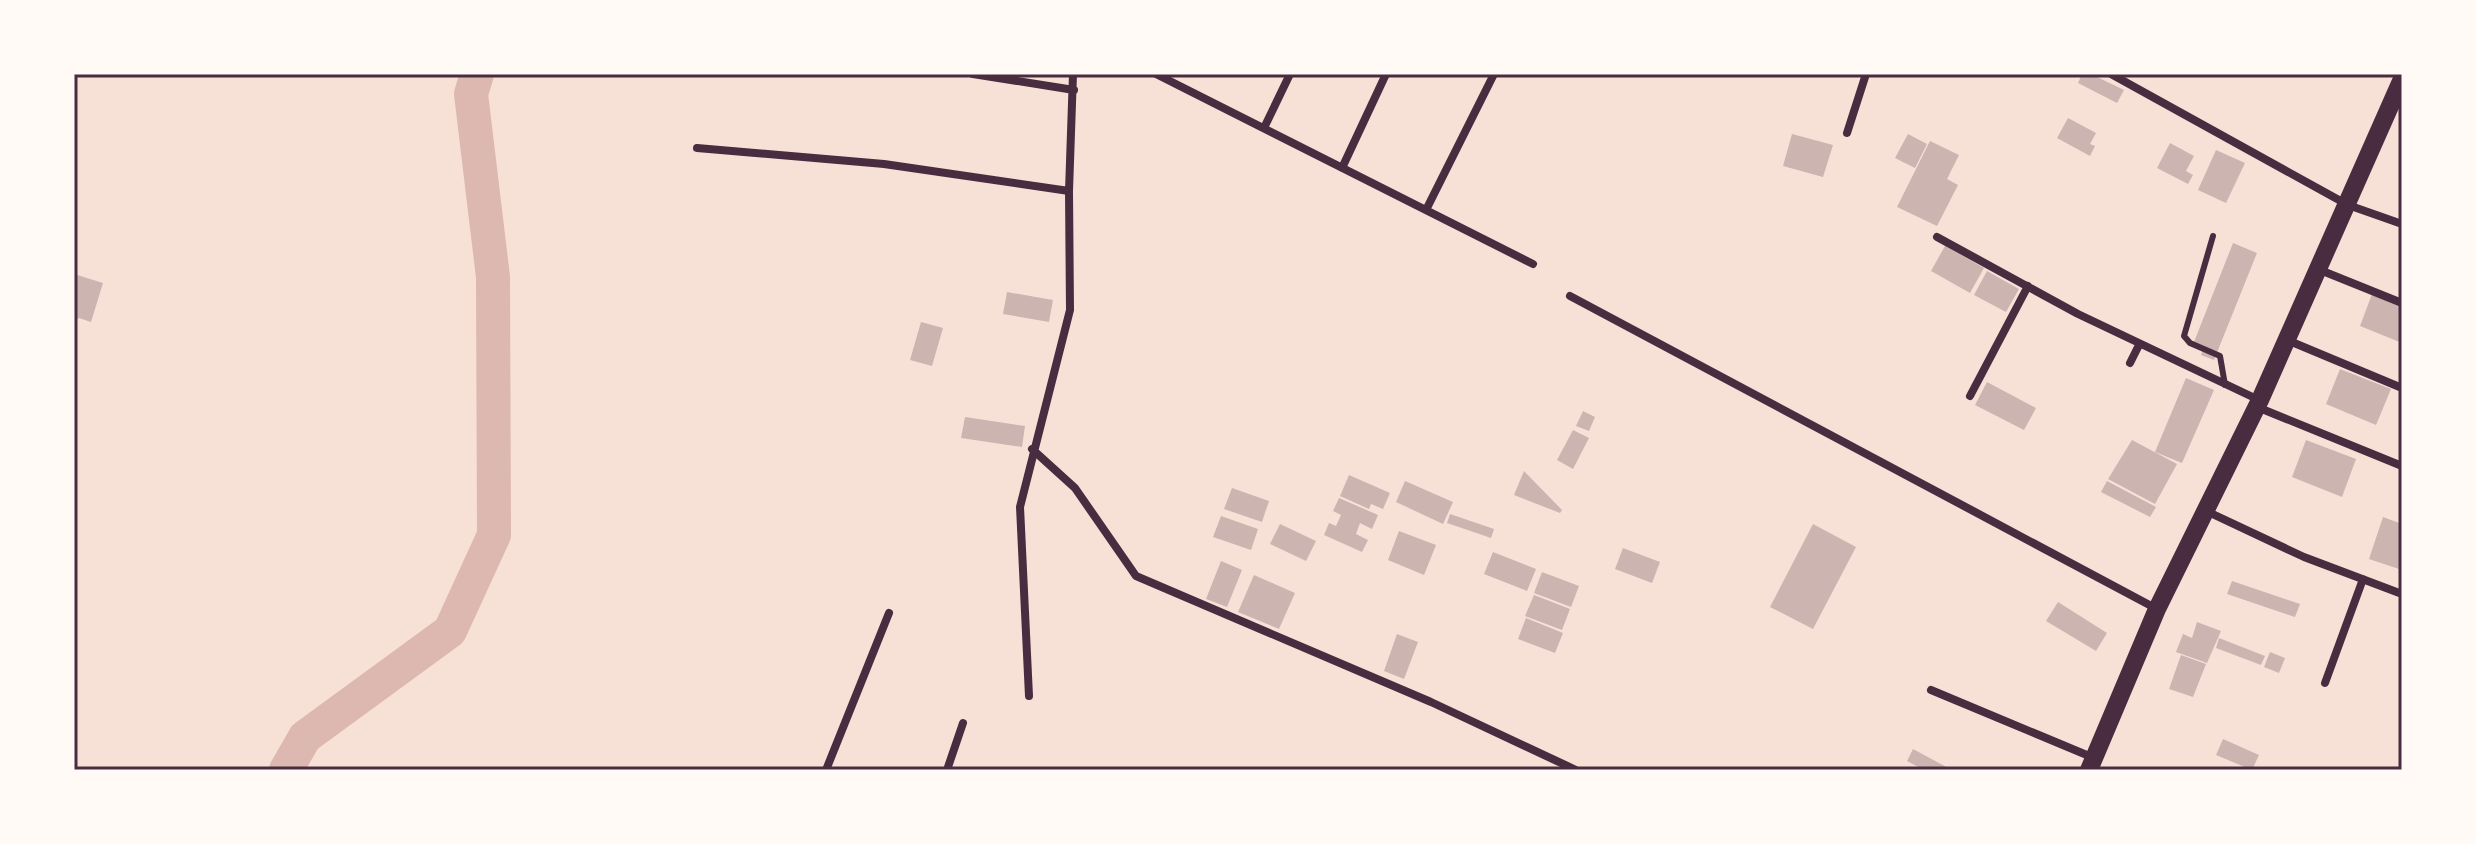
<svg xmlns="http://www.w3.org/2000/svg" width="2476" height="844" font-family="Ubuntu,sans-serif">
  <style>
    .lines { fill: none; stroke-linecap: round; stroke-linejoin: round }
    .river { stroke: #dcb8b0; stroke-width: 34 }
    .building { fill: #ccb4b1 }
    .service { stroke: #4a2c40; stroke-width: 6 }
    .minor { stroke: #4a2c40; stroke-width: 8 }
    .primary { stroke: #4a2c40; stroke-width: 18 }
    .neatline { fill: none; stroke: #4a2c40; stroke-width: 3 }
  </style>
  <rect width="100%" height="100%" fill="#f7e1d7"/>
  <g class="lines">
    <path class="river" d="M286,770L305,737L450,631L494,535L493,277L471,94L477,74"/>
  </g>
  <path class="building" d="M2082,74H2091L2124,90L2117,103L2078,83Z
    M2068,118L2096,133L2090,144L2095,146L2090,156L2057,138Z
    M1792,134L1833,145L1823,177L1783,166Z
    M1908,134L1927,144L1915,168L1895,158Z
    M1930,141L1959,155L1947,179L1958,185L1937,226L1897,207Z
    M2170,143L2194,156L2186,171L2193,175L2188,184L2157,168Z
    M2216,150L2245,163L2226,203L2198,190Z
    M2233,243L2257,253L2214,360L2201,355L2204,346L2194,342Z
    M1945,246L1984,268L1970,293L1931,271Z
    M1987,271L2019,289L2006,312L1974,295Z
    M74,274L103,283L91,322L79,318L74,321Z
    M1007,292L1053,300L1049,322L1003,314Z
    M2372,294L2402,306V343L2360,326Z
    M921,322L943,328L932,366L910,360Z
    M2340,369L2391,389L2376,425L2326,404Z
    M2186,378L2214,390L2182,463L2155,452Z
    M1987,382L2036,408L2024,430L1975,405Z
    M1583,411L1595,417L1589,431L1576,426Z
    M965,417L1025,426L1022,447L961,438Z
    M1573,430L1589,438L1573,469L1557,460Z
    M2132,440L2177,464L2155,504L2108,479Z
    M2306,440L2356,459L2342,497L2292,477Z
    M1524,471L1562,510L1560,513L1514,495Z
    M1349,475L1390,493L1383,509L1371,504L1369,509L1340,496Z
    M1405,481L1453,502L1443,524L1396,502Z
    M2107,481L2156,507L2150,517L2101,492Z
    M1232,488L1269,501L1262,522L1224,509Z
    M1339,498L1378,515L1372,529L1360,523L1356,534L1368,540L1362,552L1324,535L1329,523L1336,526L1341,515L1333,511Z
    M1450,514L1494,529L1491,538L1447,523Z
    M1221,516L1258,529L1251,550L1213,537Z
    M2383,517L2402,524V570L2369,559Z
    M1280,524L1316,541L1306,561L1270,544Z
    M1813,524L1856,547L1813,629L1770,607Z
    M1399,531L1436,545L1424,575L1388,560Z
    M1623,548L1660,562L1652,583L1615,569Z
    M1493,552L1536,569L1527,591L1484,574Z
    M1221,561L1242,570L1227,607L1206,599Z
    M1542,572L1579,586L1571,607L1534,593Z
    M1254,575L1295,593L1279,629L1238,612Z
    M2232,581L2300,604L2295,617L2227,594Z
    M1534,595L1570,609L1562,630L1525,616Z
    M2058,602L2107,633L2096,651L2046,621Z
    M1526,618L1563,633L1555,653L1518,639Z
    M2197,622L2221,631L2207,663L2176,652L2183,634L2192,638Z
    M1397,634L1418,642L1404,679L1384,671Z
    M2219,638L2265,656L2261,665L2216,648Z
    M2270,652L2285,658L2279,673L2264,667Z
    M2181,655L2206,664L2193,697L2169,689Z
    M2223,739L2259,755L2252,770L2216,755Z
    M1913,749L1952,770H1924L1907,761Z"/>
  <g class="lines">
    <path class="service" d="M2213,236L2184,336L2190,343L2220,356L2225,385"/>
    <path class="minor" d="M973,74L1074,90
      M1156,74L1533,264
      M2111,74L2348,205L2402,224
      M1264,128L1290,74
      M1847,133L1866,74
      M697,148L884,164L1069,191
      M1342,168L1386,74
      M1426,210L1494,74
      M1937,237L2078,314L2259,400
      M2320,270L2402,303
      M1570,296L2157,609
      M2287,340L2402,388
      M2130,363L2139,345
      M1970,396L2028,286
      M2257,407L2402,466
      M1032,449L1075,488L1136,576L1431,702L1576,770
      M2206,511L2304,557L2402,594
      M2325,683L2363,579
      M1931,690L2094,758
      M1029,696L1020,507L1070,310L1069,191L1073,74
      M826,770L889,613
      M947,770L963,723"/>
    <path class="primary" d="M2089,770L2157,609L2260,400L2402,79"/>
  </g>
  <rect width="2476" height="844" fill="none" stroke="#fffaf5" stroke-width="152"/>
  <rect x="76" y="76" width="2324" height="692" class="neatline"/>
</svg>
